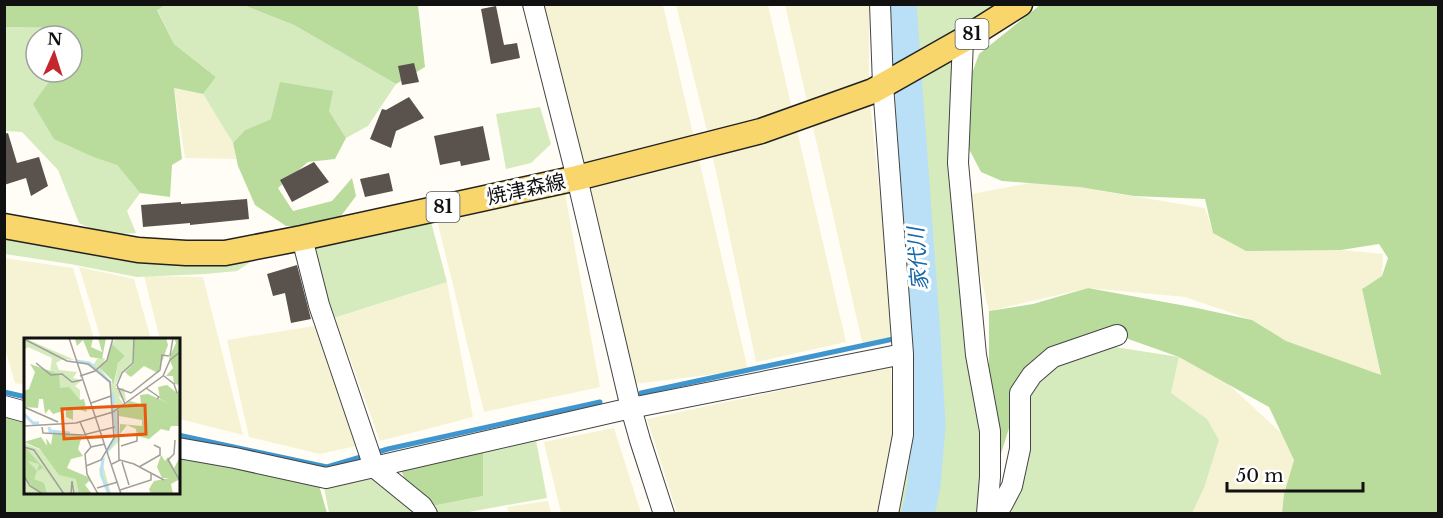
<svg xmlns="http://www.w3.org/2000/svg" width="1443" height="518" font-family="'Libre Baskerville','Noto Sans JP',serif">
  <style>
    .farmland { fill: #f6f3d4 }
    .green { fill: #d5ebbd }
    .forest { fill: #b9dc9c }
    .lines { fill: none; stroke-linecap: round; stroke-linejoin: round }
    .stream { stroke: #3f96cf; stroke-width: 5 }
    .river { stroke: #b9e0f7; stroke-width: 33 }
    .building { fill: #5a524d }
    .minor-casing { stroke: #444; stroke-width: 22 }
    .major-casing { stroke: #222; stroke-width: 27 }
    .minor { stroke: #fff; stroke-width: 20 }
    .major { stroke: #f9d66b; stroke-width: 24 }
    .labels { text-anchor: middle; stroke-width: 6; stroke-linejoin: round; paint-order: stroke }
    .shield { fill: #fff; stroke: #585858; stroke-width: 1.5 }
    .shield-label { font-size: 18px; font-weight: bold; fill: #111 }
    .street-label { font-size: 20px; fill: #111; stroke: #fff }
    .water-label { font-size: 21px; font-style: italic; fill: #1768a6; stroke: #fff }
    .inset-river { fill: none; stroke: #b9e0f7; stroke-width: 3 }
    .inset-road { fill: none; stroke: #a09f9a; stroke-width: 1.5 }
    .view { fill: #e8590c; fill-opacity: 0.15; stroke: #e8590c; stroke-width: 3 }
    .inset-edge { fill: none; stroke: #111; stroke-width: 3 }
  </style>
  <rect width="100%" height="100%" fill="#fffdf5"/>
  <path class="farmland" d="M533,5H663L748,370L626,385Z
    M676,5H768L846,342L756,362L710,143Z
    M785,5H869V92L895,339L863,346Z
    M174,88L203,94L233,143L236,159L185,158Z
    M1041,181L1205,208L1213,233L1301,246L1383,254L1382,276L1362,289L1381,376L1286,341L1252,320L1185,297L1088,288L989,311L961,196Z
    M553,189L565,193L600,387L484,412L436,216Z
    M4,258L73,268L94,339L26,340L25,385L15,383L5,349Z
    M79,267L134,279L151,339H101Z
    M144,276L203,277L243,435L180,419L178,414V340L160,339Z
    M447,282L473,417L380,441L335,318Z
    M320,325L361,445L320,454L249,437L227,340Z
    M1179,357L1225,381L1291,442L1294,460L1284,494L1282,513H1192L1204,488L1171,393Z
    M891,367L894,455L881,513H677L647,419Z
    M614,428L641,513H561L544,442Z
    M548,501L551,513H509L507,507Z"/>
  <path class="green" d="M165,5H243L294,25L396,84L368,126L346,138L329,111L271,119L245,130L233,143L203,94L216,77L174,44L157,9Z
    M873,5H998L958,34L959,152L990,452L982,513H894L905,395Z
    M5,27L61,28L60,36H36V72H56L34,104L117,165L140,193L127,211L136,233L105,235L79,223L58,170L22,132L5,131Z
    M540,107L551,144L531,163L506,169L496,114Z
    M430,218L447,282L334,318L309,246Z
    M4,236L255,259L237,271L206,274L137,277L70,264L5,254Z
    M1115,347L1179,357L1171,393L1207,419L1219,440L1204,488L1192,513L1009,514L1002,505L1020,393L1053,357Z
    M536,440L547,498L463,513H436L432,506L483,496V450L500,449Z
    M371,475L427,513H329L323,482Z"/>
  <path class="forest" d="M5,4L165,5L157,10L174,44L216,77L203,94L174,88L182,159L172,165L170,197L140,193L117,165L91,156L54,139L33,104L56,72H72V36H60V28L5,27Z
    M243,5H418L425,67L396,84L294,25Z
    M1040,5H1438V513H1282L1284,494L1294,460L1269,407L1179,357L1117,335L1077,338L1020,393L989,492V311L1033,304L1088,288L1197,308L1252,320L1286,341L1381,375L1362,289L1382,276L1388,258L1379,244L1341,250L1246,251L1213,233L1205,199L1134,196L1079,187L1002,181L981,172L969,149L960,106L979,54Z
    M280,82L333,91L329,111L346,138L335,159L308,162L278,188L293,211L332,201L352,178L356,196L341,216L318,227L286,226L255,205L238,166L233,143L245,130L271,119Z
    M4,416L25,422L26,492H178L179,455L318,482L327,513H5Z
    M483,450V496L432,506L405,479L399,467Z"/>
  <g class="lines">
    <path class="stream" d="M907,337L924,336
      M4,392L26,397
      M641,393L898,338
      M178,435L327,467L388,449L600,402"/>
    <path class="river" d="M900,4L924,336L929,427L924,485L918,514"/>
  </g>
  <path class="building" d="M496,6L504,45L517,43L520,58L491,64L481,9Z
    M414,63L419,82L402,85L398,66Z
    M409,97L424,118L396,131L391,148L370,139L382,109L386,110Z
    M483,126L490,160L461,166L460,161L440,165L434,136Z
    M8,133L17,163L39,157L48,186L31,196L26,178L4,185V134Z
    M314,162L329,182L292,202L280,180Z
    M389,173L393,191L365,197L360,179Z
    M247,199L249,219L190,225V223L143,227L141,205L181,202V204Z
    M297,265L311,319L291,323L285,293L273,296L267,274Z"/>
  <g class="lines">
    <g class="minor-casing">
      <path id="minor" d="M533,4L577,178L631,408L640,440L664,514
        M880,4L883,85L903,354V435L888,514
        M963,40L958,163L976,355L990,431V477L987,514
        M302,238L319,305L374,467L422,506L427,514
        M4,406L26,412
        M178,448L235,458L326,478L631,408L903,354
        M989,514L1002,505L1012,486L1020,449V393L1032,375L1053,357L1117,335"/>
    </g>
    <g class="major-casing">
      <path id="major" d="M4,226L138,250L186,253H225L302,238L577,178L761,131L873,91L963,40L1020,4"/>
    </g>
    <use href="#minor" class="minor"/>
    <use href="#major" class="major"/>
  </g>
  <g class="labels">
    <g class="shield">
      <rect x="955.5" y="19" width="33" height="30" rx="4.5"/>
      <rect x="426.5" y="192" width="33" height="30" rx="4.5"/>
    </g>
    <g class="shield-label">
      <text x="972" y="40">81</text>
      <text x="443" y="213">81</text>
    </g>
    <g class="street-label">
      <text transform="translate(526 189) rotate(-12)" y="7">焼津森線</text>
    </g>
    <g class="water-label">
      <text transform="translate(918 259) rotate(-94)" y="7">家代川</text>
    </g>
  </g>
  <g transform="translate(24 338)">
    <rect width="156" height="156" fill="#fffdf5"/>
    <path d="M0,0L51,22L39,21L32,25L35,32L53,34L49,40L58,42L51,48L56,52V62L36,51L26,34L28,20L4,9L0,12ZM92,0H121L114,30L105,38L101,34L108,27L98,35L92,45V50H100L102,63L94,58L99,65L94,77L96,102L82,116L79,127L87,156H83L75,131L91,97L85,44L71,31L52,22L70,26L73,21L81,20L77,31L90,49L94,25L101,18L88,6ZM0,105L24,115L32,125L57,140L60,156H0Z" fill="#d5ebbd"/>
    <path d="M69,0L67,9L78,14L74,0H82L78,21L66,19L59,2L53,8L51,1ZM89,0L88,6L101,18L94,25L89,50L88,42L75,29L83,22ZM110,0H142L144,7L134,35L120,28L107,39L101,34L110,26ZM150,0H154L156,7V47L150,46L149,38H142L149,30L145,20L152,5ZM6,26L35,36L36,50L45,49L56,62L60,61L63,74L49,70V82L42,79V72L29,76L25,71L21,76L19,61H15L14,70L0,69V53L5,51L11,34ZM143,47L153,55L156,50V88H147L145,93L137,91L125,101L113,98L112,91L103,87L96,96V86L118,88V82L95,78V71L106,63L117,66L116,57L124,56L144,65L136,61L134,49ZM29,94L58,98L54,111L59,118L47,121L43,130L64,139L68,146L65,143L61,147L68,156H55L52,141L35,137L16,111L0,104L17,99L23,108L22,100L27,107ZM0,108L32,144L19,130L13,133L15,126L4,123L13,133L10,141L20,145L23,156L10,151L0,137ZM137,117L141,123L144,119L150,130L156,119V141L147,146L149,156H127L125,151L130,143L146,140H138L133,129Z" fill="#b9dc9c"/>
    <path class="inset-river" d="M52,23L65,25L87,45M0,76L9,85H15M25,89L26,93L46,95M83,114L93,96L88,55M79,120L77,136L85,156"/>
    <path class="inset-road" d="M45,0L97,156M0,1L43,23L64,26L86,44L90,100L77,122L62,128M146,18L149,0M12,25L27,37L38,36L48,44L58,42M56,38L71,33L83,22L89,0M140,38L150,46L153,55M93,50L107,55L136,32L138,17L145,18M122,50L135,59L133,61M67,65L87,58M101,66L93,47L98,35L109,25L110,0M0,69L34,84M94,72L95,122M56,84L67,109M0,88L52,85L89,74L139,38L146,22L156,14M18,89L19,95L59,97L91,89M151,102L150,116L144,122L156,143M97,108L113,103V98M0,109L10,112L40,156M98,124L105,147M88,126L96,122L110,126L140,142M115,129L136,117V110L130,107M0,138L6,148L19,156M73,150L94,144M96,152L127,142V136M47,156L48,143L50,156M74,156L63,136L61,116L67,109L81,106"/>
    <path class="view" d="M121,67L122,96L40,101L38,71Z"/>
    <rect width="156" height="156" class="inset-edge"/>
  </g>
  <rect width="1443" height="518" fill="none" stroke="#111111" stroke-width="12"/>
  <g transform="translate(54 54) rotate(3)"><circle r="28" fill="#ffffff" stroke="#a0a0a0" stroke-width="1.5"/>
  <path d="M0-4.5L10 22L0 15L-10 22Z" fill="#c4262e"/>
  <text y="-9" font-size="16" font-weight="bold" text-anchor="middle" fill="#111111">N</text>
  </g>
  <path d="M1227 482v9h136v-9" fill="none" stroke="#111111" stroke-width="3"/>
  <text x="1236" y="482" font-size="18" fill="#111111" stroke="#ffffff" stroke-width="4.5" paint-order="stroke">50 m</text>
</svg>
